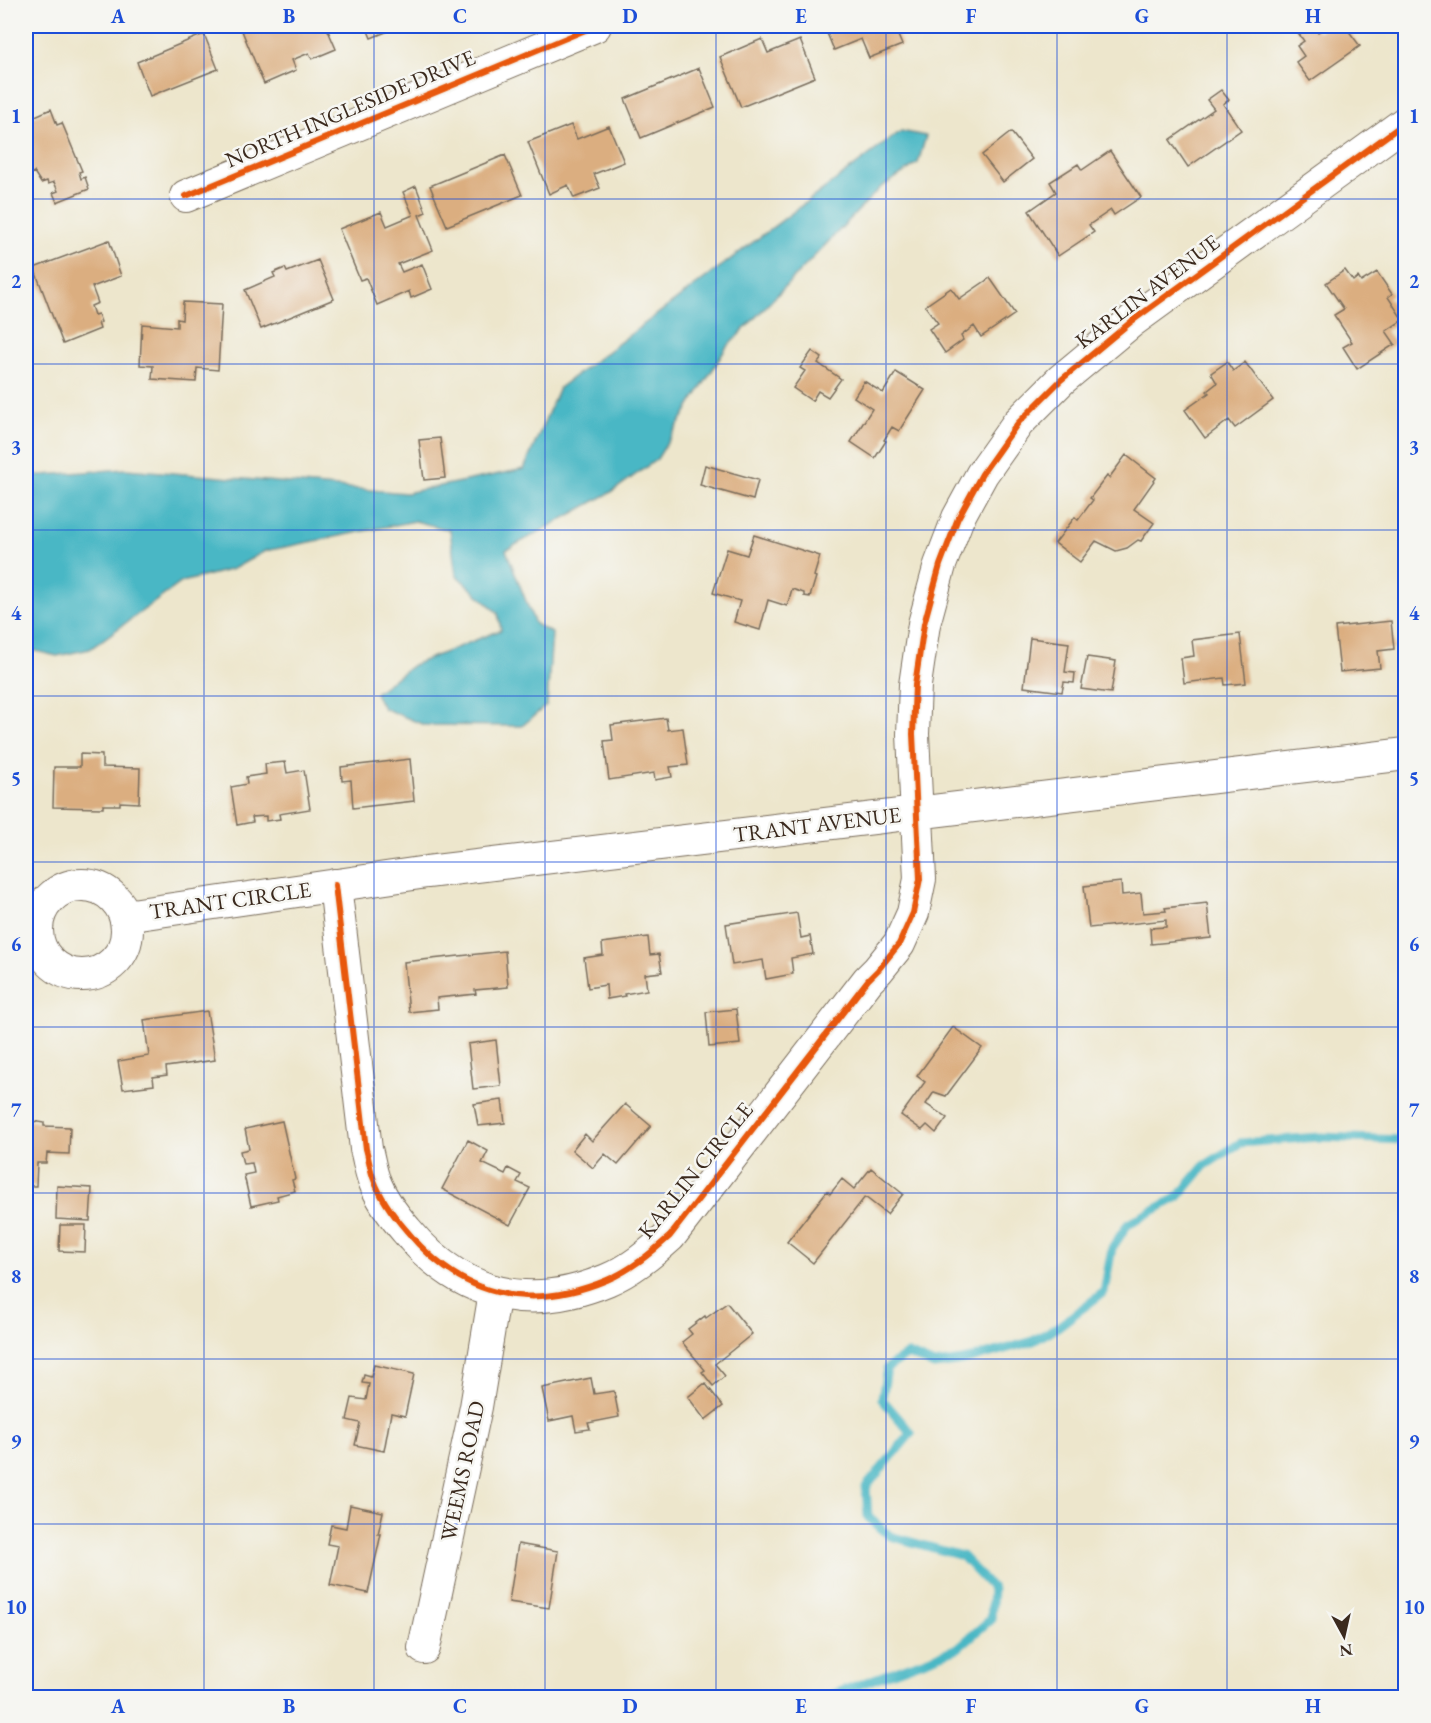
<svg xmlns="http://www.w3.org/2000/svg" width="1431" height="1723" font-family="'EB Garamond',serif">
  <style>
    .water { fill: #4ab7c5; stroke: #427072; stroke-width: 1.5 }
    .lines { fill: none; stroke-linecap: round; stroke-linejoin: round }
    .stream { stroke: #4ab7c5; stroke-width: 9 }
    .building { fill: #dbae80 }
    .minor-casing { stroke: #796c5b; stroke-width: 34 }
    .minor { stroke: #fff; stroke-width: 32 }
    .cycleway-casing { stroke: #f6f6f2; stroke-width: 10 }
    .cycleway { stroke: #e8590c; stroke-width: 6 }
    .grid { fill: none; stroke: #1d4ed8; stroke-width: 1.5; stroke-opacity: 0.55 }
    .labels { text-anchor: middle; stroke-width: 5; stroke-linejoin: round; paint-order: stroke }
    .street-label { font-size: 22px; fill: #3b2a1e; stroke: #f6f6f2 }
    .neatline { fill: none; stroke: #1d4ed8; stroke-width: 2 }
    .grid-label { font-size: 20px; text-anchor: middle; font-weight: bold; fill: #1d4ed8 }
  </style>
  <rect width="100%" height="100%" fill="#f6f6f2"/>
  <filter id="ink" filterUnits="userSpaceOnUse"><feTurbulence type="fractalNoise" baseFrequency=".0167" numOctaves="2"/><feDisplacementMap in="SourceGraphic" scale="12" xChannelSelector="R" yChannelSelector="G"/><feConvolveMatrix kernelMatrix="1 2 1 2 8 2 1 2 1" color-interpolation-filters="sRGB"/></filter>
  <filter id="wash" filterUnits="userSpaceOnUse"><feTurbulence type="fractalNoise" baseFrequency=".008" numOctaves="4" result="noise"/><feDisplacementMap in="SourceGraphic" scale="24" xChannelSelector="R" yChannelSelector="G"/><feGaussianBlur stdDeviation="1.35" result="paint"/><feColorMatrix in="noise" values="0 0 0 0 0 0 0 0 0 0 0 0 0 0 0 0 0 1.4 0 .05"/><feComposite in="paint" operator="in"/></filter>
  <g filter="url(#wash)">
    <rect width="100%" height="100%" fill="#ede6cc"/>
    <path class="water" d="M901,131L926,136L918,163L880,188L726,348L657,459L613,491L506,550L535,624L552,633L547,705L522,726L424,725L383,708L375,693L413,665L501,630L498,613L456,575L450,530L415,521L265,551L233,569L182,582L90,649L57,656L26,649V474L43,475L126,469L406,493L524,469L559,388Z"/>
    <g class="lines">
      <path class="stream" d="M823,1698L958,1648L991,1619L993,1589L962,1556L890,1536L868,1517L866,1487L911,1433L882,1399L887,1368L908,1354L934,1365L963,1361L1033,1341L1059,1326L1104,1292L1112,1248L1128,1224L1178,1197L1204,1166L1240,1143L1319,1137L1406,1140"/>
    </g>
    <g id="blocks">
      <path class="building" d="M240,26H326L336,49L312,59L309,53L292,60L296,70L264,84Z
        M366,26H401L371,38Z
        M824,26H894L902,45L869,58L861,39L834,50Z
        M1295,26H1314L1318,32L1327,26H1345L1360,46L1310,81L1296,62L1304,56L1297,46L1304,41L1294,27Z
        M204,34L218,69L150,96L137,62Z
        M762,39L768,53L800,40L815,77L741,107L720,57Z
        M699,68L715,107L641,138L625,99Z
        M1221,90L1229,100L1223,104L1241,130L1188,167L1170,140L1214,109L1207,100Z
        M51,109L57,125L62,123L82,171L79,172L81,179L85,177L89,189L57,202L53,193L58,191L54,182L48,184L47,181L41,183L34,172L27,175L26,171V156L27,155L26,151V120Z
        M571,125L577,139L609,126L624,162L594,174L600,188L574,198L568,185L549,194L528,142Z
        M1011,132L1032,159L1003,182L982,155Z
        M1110,151L1141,197L1114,215L1111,210L1089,225L1094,232L1058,256L1029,211L1056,192L1050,182L1078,164L1082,170Z
        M505,155L522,195L447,226L430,186Z
        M416,186L426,212L419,215L433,250L398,264L402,272L422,264L432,289L411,298L409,291L377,305L366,278L360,280L339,229L381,212L387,226L413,215L403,192Z
        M109,240L121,276L92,287L98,303L91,306L94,315L98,314L101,322L98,323L100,329L63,344L34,268Z
        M318,260L334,299L261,329L245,290L275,277L273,273L285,268L287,272Z
        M1345,270L1353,281L1358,277L1361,282L1377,272L1392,294L1388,297L1403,320L1386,331L1395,344L1357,369L1343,347L1352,342L1334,315L1344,309L1326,283Z
        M990,278L1015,314L981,337L974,326L961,336L963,340L945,353L929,329L938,323L925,306L951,288L959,299Z
        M183,302L222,304L218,370L197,368L196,382L152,379L153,366L140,365L142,324L177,327V319L182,320Z
        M812,351L822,358L818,363L841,379L828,397L818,391L812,401L793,388L805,371L800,368Z
        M1227,362L1233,371L1245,362L1273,400L1235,428L1229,420L1205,438L1185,410L1209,393L1207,391L1217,383L1211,373Z
        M896,372L925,390L899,431L892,427L884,440L886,441L875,458L851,442L872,409L854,397L864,381L883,393Z
        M440,438L445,478L424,480L419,440Z
        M1126,455L1156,478L1134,509L1154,523L1141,541L1138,540L1127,548L1116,551L1096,541L1080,562L1055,543L1075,517L1078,520L1093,500L1090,498L1107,476L1109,478Z
        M705,465L758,480L753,500L700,485Z
        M754,535L820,556L814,576L816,577L810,597L804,596V593L792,589L787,606L768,600L760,630L734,622L740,601L713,593L727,549L747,555Z
        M1391,621L1394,649L1378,651L1380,668L1340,672L1335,627Z
        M1240,634L1246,683L1225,685L1224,678L1184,683L1181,658L1194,656L1192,640Z
        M1030,638L1069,643L1065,672L1075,673L1074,683L1064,682L1062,692L1024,687Z
        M1087,657L1116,661L1111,693L1081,689Z
        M666,718L668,730L683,728L688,765L670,767L672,777L655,780L654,773L609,780L604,741L613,740L611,725Z
        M80,754L102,755V767L140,768L139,803L120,802V805H103V808L53,807L54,767H80Z
        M410,759L414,801L353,808L351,780L342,781L341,767Z
        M285,762L287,773L304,770L310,809L279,814L280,819L266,821V816L252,817L253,822L237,825L231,787L247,784L246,777L266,774L265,764Z
        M1121,882L1122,895L1141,893L1143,913L1166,911L1165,908L1207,903L1211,938L1151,944L1150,928L1166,927V920L1089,928L1084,886Z
        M797,913L801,938L810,936L813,954L791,958L793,974L766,979L763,960L732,965L726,924Z
        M648,937L650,955L659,954L662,972L645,974L647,990L624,994L625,996L607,999L606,985L588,988L584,958L603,955L602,943Z
        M505,951L508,987L475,990L476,994L437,998L438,1009L409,1012L404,962Z
        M736,1009L740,1044L709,1047L706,1012Z
        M207,1011L215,1060L166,1067L167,1075L153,1077L154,1085L123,1089L118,1061L149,1056L144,1020Z
        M953,1027L982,1048L946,1096L934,1092L926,1104L947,1118L936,1133L927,1125L922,1130L901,1115L925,1082L917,1076Z
        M496,1040L501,1086L473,1089L468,1044Z
        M502,1100L505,1123L478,1126L474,1104Z
        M625,1104L651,1126L618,1165L605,1154L593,1168L572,1150L585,1134L592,1141Z
        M26,1120L44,1123V1126L70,1127L69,1154L47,1153L46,1163H37L36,1186H26Z
        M282,1121L295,1179L292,1180L295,1191L277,1196L278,1200L251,1206L244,1175L254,1173L252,1163L243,1164L240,1151L249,1149L245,1129Z
        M468,1140L488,1151L482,1163L505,1174L508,1168L521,1175L517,1182L530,1188L510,1225L442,1189Z
        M871,1168L903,1194L887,1214L865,1197L813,1263L787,1242L827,1191L830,1194L842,1179L854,1189Z
        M57,1186L92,1188L90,1221L56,1219Z
        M60,1225H86L85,1252L59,1251Z
        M727,1303L752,1334L715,1364L725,1376L713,1386L702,1372L705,1370L682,1342L692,1334L688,1329L705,1316L706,1318Z
        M374,1365L414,1374L405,1416L391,1413L384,1451L355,1445L360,1423L347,1420L352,1398L366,1400L369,1384L362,1383L364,1375L371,1377Z
        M591,1378L594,1394L614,1391L619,1417L588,1423L590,1429L576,1431L573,1416L549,1421L542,1388Z
        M705,1383L723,1406L705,1420L688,1397Z
        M350,1505L383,1512L378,1534H381L368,1593L330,1585L338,1546L327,1544L331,1525L346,1528Z
        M518,1544L558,1551L549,1608L509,1602Z"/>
    </g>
  </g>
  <g filter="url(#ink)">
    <use href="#blocks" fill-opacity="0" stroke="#796c5b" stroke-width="1.5"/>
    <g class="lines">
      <g class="minor-casing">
        <path id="minor" d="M186,196L595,26
          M37 930a45 45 0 1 1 90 0a45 45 0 1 1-90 0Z
          M335,885L366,1149C369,1159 370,1170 374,1180C381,1199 393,1215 406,1230C460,1296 528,1313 607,1280C631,1270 651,1253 670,1236L868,980L878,970L899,944L913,913L920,879L913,734L915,685L924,624L940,565L958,518L982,474L1018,423L1061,380L1132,321L1406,122
          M125,916L427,872L1406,754
          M424,1648L476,1407L495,1292"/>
      </g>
      <use href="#minor" class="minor"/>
      <g class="cycleway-casing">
        <path id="cycleway" d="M186,196L595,26
          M335,885L366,1149C369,1159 370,1170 374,1180C381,1199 393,1215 406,1230C460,1296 528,1313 607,1280C631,1270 651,1253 670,1236L868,980L878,970L899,944L913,913L920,879L913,734L915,685L924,624L940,565L958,518L982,474L1018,423L1061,380L1132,321L1406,122"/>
      </g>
      <use href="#cycleway" class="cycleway"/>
    </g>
  </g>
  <path class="grid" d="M204,26V1698M374,26V1698M545,26V1698M716,26V1698M886,26V1698M1057,26V1698M1227,26V1698M26,199H1406M26,364H1406M26,530H1406M26,696H1406M26,862H1406M26,1027H1406M26,1193H1406M26,1359H1406M26,1524H1406"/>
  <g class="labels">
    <g class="street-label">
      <text transform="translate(350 108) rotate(-23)" y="8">NORTH INGLESIDE DRIVE</text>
      <text transform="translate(1147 291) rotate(-37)" y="8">KARLIN AVENUE</text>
      <text transform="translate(817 824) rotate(-7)" y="8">TRANT AVENUE</text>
      <text transform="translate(230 900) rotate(-8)" y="8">TRANT CIRCLE</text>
      <text transform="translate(695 1170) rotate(-51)" y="8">KARLIN CIRCLE</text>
      <text transform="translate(462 1471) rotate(-78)" y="8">WEEMS ROAD</text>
    </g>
  </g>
  <rect width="1431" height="1723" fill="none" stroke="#f6f6f2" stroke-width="66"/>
  <g transform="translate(1344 1636) rotate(172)" stroke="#f6f6f2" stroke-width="4.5" paint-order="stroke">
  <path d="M0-4.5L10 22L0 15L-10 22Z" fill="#3b2a1e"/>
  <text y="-9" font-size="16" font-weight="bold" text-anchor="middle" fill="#3b2a1e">N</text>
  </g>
  <rect x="33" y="33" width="1365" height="1657" class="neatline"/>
  <g class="grid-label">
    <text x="118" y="23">A</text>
    <text x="289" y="23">B</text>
    <text x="460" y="23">C</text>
    <text x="630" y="23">D</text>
    <text x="801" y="23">E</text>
    <text x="971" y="23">F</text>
    <text x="1142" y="23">G</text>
    <text x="1313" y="23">H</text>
    <text x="16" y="123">1</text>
    <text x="1414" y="123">1</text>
    <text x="16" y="288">2</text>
    <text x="1414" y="288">2</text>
    <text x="16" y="454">3</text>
    <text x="1414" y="454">3</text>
    <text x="16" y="620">4</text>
    <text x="1414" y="620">4</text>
    <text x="16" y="785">5</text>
    <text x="1414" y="785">5</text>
    <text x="16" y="951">6</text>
    <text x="1414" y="951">6</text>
    <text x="16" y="1117">7</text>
    <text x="1414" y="1117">7</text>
    <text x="16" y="1283">8</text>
    <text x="1414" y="1283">8</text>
    <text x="16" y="1448">9</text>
    <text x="1414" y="1448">9</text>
    <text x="16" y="1614">10</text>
    <text x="1414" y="1614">10</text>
    <text x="118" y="1713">A</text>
    <text x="289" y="1713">B</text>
    <text x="460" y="1713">C</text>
    <text x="630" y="1713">D</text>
    <text x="801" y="1713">E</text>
    <text x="971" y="1713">F</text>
    <text x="1142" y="1713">G</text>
    <text x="1313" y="1713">H</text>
  </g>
</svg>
